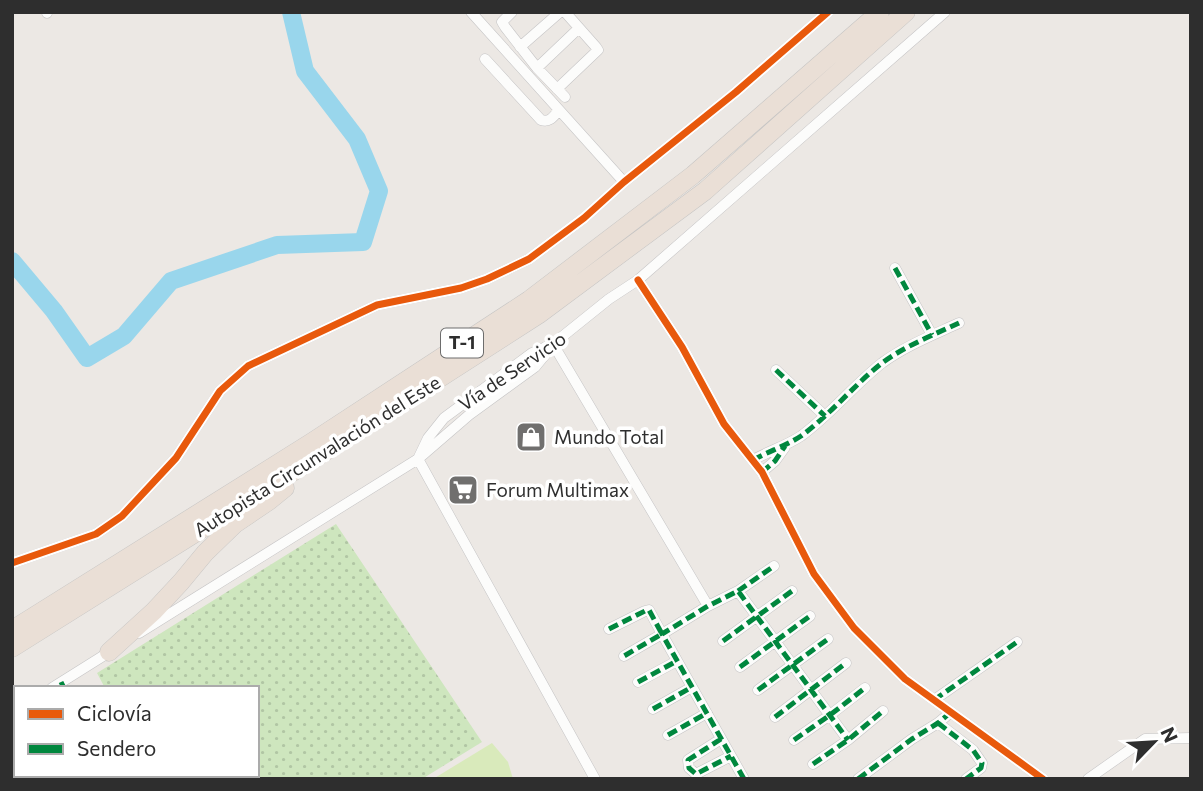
<svg xmlns="http://www.w3.org/2000/svg" width="1203" height="791" font-family="Commissioner,sans-serif">
  <style>
    .green { fill: url(#green-dots) }
    .pitch { fill: #d9eabb }
    .lines { fill: none; stroke-linecap: round; stroke-linejoin: round }
    .river { stroke: #99d6ec; stroke-width: 18 }
    .minor-casing { stroke: #c5c4c5; stroke-width: 11 }
    .motorway-casing { stroke: #c6c5c4; stroke-width: 19 }
    .minor { stroke: #fcfcfb; stroke-width: 10 }
    .motorway { stroke: #eadfd6; stroke-width: 18 }
    .quiet { stroke: #00873e; stroke-width: 5; stroke-dasharray: 10 5; stroke-linecap: butt }
    .cycleway-casing { stroke: #fff; stroke-width: 11 }
    .cycleway { stroke: #e8590c; stroke-width: 7 }
    .labels { text-anchor: middle; stroke-width: 7; stroke-linejoin: round; paint-order: stroke }
    .shield { fill: #fff; stroke: #6d6d6d; stroke-width: 2 }
    .shield-label { font-size: 18px; font-weight: bold; fill: #2e2e2e }
    .street-label { font-size: 19px; fill: #2e2e2e; stroke: #fff }
    .poi-label { font-size: 19px; fill: #2e2e2e; stroke: #fff; text-anchor: start }
  </style>
  <defs>
    <pattern id="green-dots" width="8" height="8" patternUnits="userSpaceOnUse" patternTransform="scale(1.75)"><rect width="8" height="8" fill="#cee6be"/><path d="M2 2h.1M6 6h.1" fill="none" stroke="#b1c6a4" stroke-width="1.8" stroke-linecap="round"/></pattern>
  </defs>
  <rect width="100%" height="100%" fill="#ece8e4"/>
  <path class="green" d="M336,524L482,742L422,779H155L153,775H257V688H105L97,673Z"/>
  <path class="pitch" d="M492,743L508,762L513,779H433Z"/>
  <g class="lines">
    <path class="river" d="M12,261L54,311L87,358L124,336L171,281L277,245L363,242L379,191L357,139L305,71L291,12"/>
    <g class="minor-casing">
      <path id="minor" d="M47,12V13
        M471,12L624,182
        M512,12L502,22L505,27L537,68L565,97
        M520,47L560,12
        M485,59L541,120C550,123 554,116 559,110
        M537,68L579,28
        M557,89L598,50L596,47L565,12
        M895,268L932,335
        M638,280L682,347L724,424L762,472L814,574L854,628L905,679L1043,779
        M553,344L708,606
        M776,370L825,416
        M418,459L428,438L444,418L532,353L553,344L609,299L638,280L945,12
        M418,459L595,779
        M753,460C769,451 786,446 801,436C831,414 854,385 882,363C905,346 933,335 959,323
        M762,472L775,461L785,447
        M12,563L96,534L122,516L176,458L220,391L248,366L377,305L461,288L487,279L529,259L584,218L624,182L736,92L828,12
        M738,591L774,566
        M609,629L645,611L649,610L662,634L624,656
        M139,633L418,459L469,415L535,367L553,345
        M723,641L792,591
        M740,667L810,616
        M638,682L677,661
        M52,688L111,651
        M758,690L828,639
        M934,700L1017,642
        M653,709L692,687
        M12,714L16,720
        M775,717L846,663
        M938,723L973,750L982,763L981,768L966,779
        M668,735L707,713
        M721,739L688,760L689,768L696,774L731,756
        M794,740L830,715L865,688
        M813,764L848,740L883,711
        M47,775L49,779
        M113,775L115,779
        M744,779L662,634L708,606L738,591L848,740
        M858,779L912,739L938,723L951,712
        M1088,779L1145,739L1191,738"/>
    </g>
    <g class="motorway-casing">
      <path id="motorway" d="M12,630L312,442L529,300L693,175L880,12
        M12,648L323,453L538,315L705,191L906,12
        M109,652L154,611L181,582L205,553L235,524L269,501L285,488"/>
    </g>
    <use href="#minor" class="minor"/>
    <use href="#motorway" class="motorway"/>
    <path class="quiet" d="M895,268L932,335
      M776,370L825,416
      M753,460C769,451 786,446 801,436C831,414 854,385 882,363C905,346 933,335 959,323
      M762,472L775,461L785,446
      M738,591L774,566
      M609,629L645,611L649,610L662,634L624,656
      M723,641L792,591
      M740,667L810,616
      M61,682L64,688
      M638,682L677,661
      M758,690L828,639
      M934,700L1017,642
      M653,709L692,687
      M775,717L846,663
      M938,723L973,750L982,763L981,768L966,779
      M668,735L707,713
      M721,739L688,760L689,768L696,774L731,756
      M794,740L830,715L865,688
      M813,764L848,740L883,711
      M113,775L115,779
      M744,779L662,634L708,606L738,591L848,740
      M858,779L912,739L938,723L951,712"/>
    <g class="cycleway-casing">
      <path id="cycleway" d="M638,280L682,347L724,424L762,472L814,574L854,628L905,679L1043,779
        M12,563L96,534L122,516L176,458L220,391L248,366L377,305L461,288L487,279L529,259L584,218L624,182L736,92L828,12"/>
    </g>
    <use href="#cycleway" class="cycleway"/>
  </g>
  <defs>
    <g id="shop-square" transform="scale(1.575)"><rect x="-9" y="-9" width="18" height="18" rx="4" fill="#706f6e" stroke="#fff"/><path d="M-5-2.5h2.3a2.7 3.5 0 0 1 5.4 0H5L5.5 6h-11ZM-1.5-2.5h3a1.5 2.3 0 0 0-3 0Z" fill="#fff"/></g>
    <g id="supermarket-square" transform="scale(1.575)"><rect x="-9" y="-9" width="18" height="18" rx="4" fill="#706f6e" stroke="#fff"/><path d="M-6-5.5h2.5l.6 2H6L4.5 2H-2.5L-4.4-4H-6ZM-1.5 3.2a1.3 1.3 0 1 0 .1 0ZM3 3.2a1.3 1.3 0 1 0 .1 0Z" fill="#fff"/></g>
  </defs>
  <g fill-rule="evenodd">
    <use href="#shop-square" x="531" y="437"/>
    <use href="#supermarket-square" x="463" y="490"/>
  </g>
  <g class="labels">
    <rect class="shield" x="441" y="328.5" width="42" height="29" rx="5"/>
    <g class="shield-label">
      <text x="462" y="349">T-1</text>
    </g>
    <g class="street-label">
      <text transform="translate(512 371) rotate(-34)" y="7">Vía de Servicio</text>
      <text transform="translate(317 456) rotate(-32)" y="7">Autopista Circunvalación del Este</text>
    </g>
    <g class="poi-label">
      <text x="554" y="444">Mundo Total</text>
      <text x="486" y="497">Forum Multimax</text>
    </g>
  </g>
  <rect width="1203" height="791" fill="none" stroke="#2e2e2e" stroke-width="28"/>
  <rect x="14" y="686" width="245" height="91" fill="#ffffff" stroke="#ababab" stroke-width="2"/>
  <rect x="28" y="709" width="35" height="10" fill="#e8590c" stroke="#ababab" stroke-width="2"/>
  <text x="77" y="721" font-size="21" fill="#2e2e2e">Ciclovía</text>
  <rect x="28" y="744" width="35" height="10" fill="#00873e" stroke="#ababab" stroke-width="2"/>
  <text x="77" y="756" font-size="21" fill="#2e2e2e">Sendero</text>
  <g transform="translate(1154 742) rotate(65)" stroke="#ffffff" stroke-width="5" paint-order="stroke">
  <path d="M0-5L12 26L0 18L-12 26Z" fill="#2e2e2e"/>
  <text y="-10" font-size="19" font-weight="bold" text-anchor="middle" fill="#2e2e2e">N</text>
  </g>
</svg>
